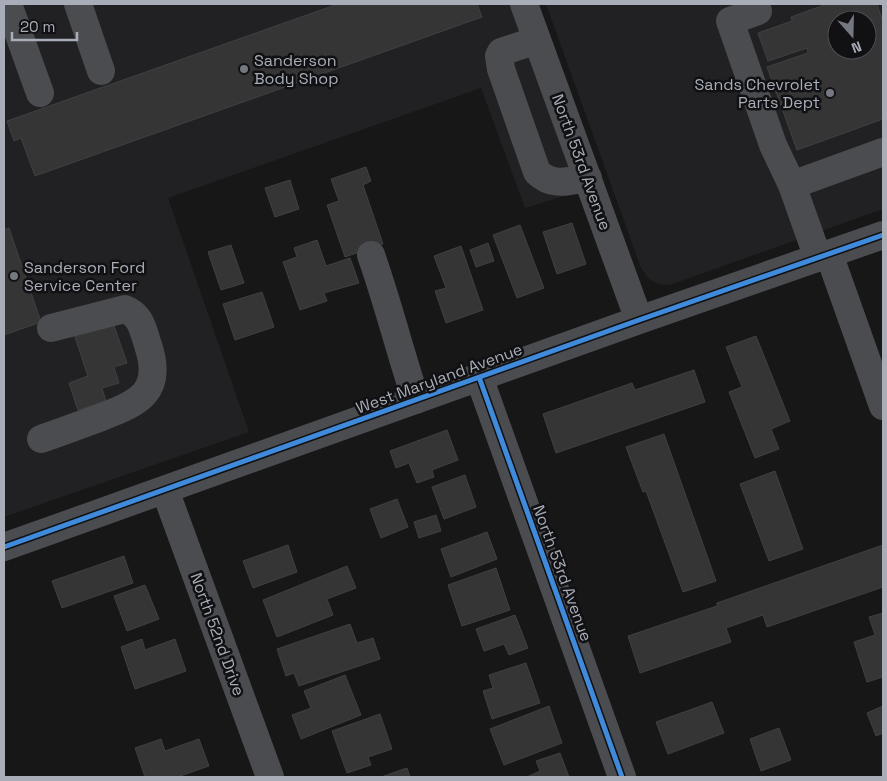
<svg xmlns="http://www.w3.org/2000/svg" width="887" height="781" font-family="'Space Grotesk',sans-serif">
  <style>
    .built { fill: #212123; fill-rule: evenodd }
    .building { fill: #353536; stroke: #3f4043; fill-rule: evenodd }
    .lines { fill: none; stroke-linecap: round; stroke-linejoin: round }
    .minor { stroke: #4b4c50; stroke-width: 28 }
    .cycleway-casing { stroke: #111113; stroke-width: 8 }
    .cycleway { stroke: #408adc; stroke-width: 5 }
    .poi-dot { fill: #757880; stroke: #111113; stroke-width: 2 }
    .labels { text-anchor: middle; stroke-width: 5; stroke-linejoin: round; paint-order: stroke }
    .poi-label { font-size: 16px; fill: #a8adb8; stroke: #111113; text-anchor: start }
    .street-label { font-size: 16px; fill: #a8adb8; stroke: #111113 }
  </style>
  <rect width="100%" height="100%" fill="#171717"/>
  <path class="built" d="M4,4H513L580,191L525,208L481,88L168,198L249,432L4,517Z
    M546,4H883V209L670,285L658,284L649,279L641,268ZM837,20H867V50H837Z"/>
  <path class="building" d="M338,4H477L482,17L35,176L21,138L14,141L7,121Z
    M827,4H877L883,22V119L797,150L767,67L808,53L807,48L768,61L758,33L792,21L791,17ZM837,20H867V50H837Z
    M366,167L371,181L363,185L383,244L345,257L327,205L339,201L331,179Z
    M290,180L299,209L275,217L265,188Z
    M572,223L586,264L557,274L543,232Z
    M520,225L544,288L517,298L493,235Z
    M9,228L41,322L4,335V230Z
    M317,240L326,266L350,258L359,283L324,293L327,301L300,310L283,262L297,257L294,248Z
    M488,243L494,261L476,267L470,250Z
    M231,245L244,283L221,290L208,252Z
    M461,246L483,310L446,323L435,291L446,288L434,256Z
    M262,292L274,327L235,340L223,304Z
    M112,320L127,363L114,367L119,383L102,388L106,401L78,410L69,383L88,376L74,334Z
    M756,336L790,421L771,429L779,449L755,458L729,392L742,387L726,347Z
    M694,370L705,402L556,453L543,414L632,383L635,390Z
    M447,430L458,460L432,470L434,477L417,483L409,463L396,468L390,451Z
    M664,434L716,581L683,592L646,491L643,492L626,447Z
    M775,471L803,549L769,561L740,484Z
    M465,475L476,507L444,519L432,487Z
    M397,499L408,527L381,538L370,509Z
    M436,515L441,531L419,538L414,522Z
    M487,532L497,559L451,577L441,549Z
    M288,545L297,572L253,588L243,561Z
    M883,545V587L767,627L763,615L726,628L731,642L640,673L628,636L717,606V603Z
    M124,556L133,583L62,608L52,581Z
    M347,566L356,588L327,599L333,615L277,637L263,600Z
    M496,568L510,610L462,626L448,585Z
    M145,585L159,619L127,631L114,596Z
    M883,613V677L867,682L854,642L875,635L869,617Z
    M515,615L528,648L509,655L504,644L484,651L476,629Z
    M350,624L357,643L373,638L380,659L299,686L294,673L286,676L277,649Z
    M142,639L145,650L175,639L186,671L135,689L121,647Z
    M526,663L540,703L492,719L483,691L493,688L489,675Z
    M345,675L361,715L301,739L292,715L311,708L304,691Z
    M712,702L724,733L668,754L656,722Z
    M549,706L562,743L504,765L490,729Z
    M883,706V733L876,736L867,713Z
    M380,714L392,749L368,757L371,765L347,773L332,731Z
    M779,728L791,760L761,771L750,739Z
    M161,739L165,751L199,739L209,766L177,777H145L135,748Z
    M560,753L569,777H527L540,771L536,761Z
    M407,768L410,777H381Z"/>
  <g class="lines">
    <path class="minor" d="M8,4L40,93
      M78,4L101,71
      M524,4L639,320
      M755,4L758,11L730,21L773,145L792,185L818,258
      M537,40L501,52L499,56L501,69L537,172C552,187 569,181 588,178
      M792,185L883,152
      M829,254L883,406
      M371,255C388,303 400,352 416,400
      M479,377L622,777
      M41,439C61,432 80,425 99,418C138,403 164,393 148,345C143,330 141,315 125,309L51,328
      M165,490L270,777
      M4,547L639,320L883,235"/>
    <g class="cycleway-casing">
      <path id="cycleway" d="M479,377L622,777
        M4,547L639,320L883,235"/>
    </g>
    <use href="#cycleway" class="cycleway"/>
  </g>
  <g class="poi-dot">
    <circle cx="244" cy="69" r="5"/>
    <circle cx="830" cy="93" r="5"/>
    <circle cx="14" cy="276" r="5"/>
  </g>
  <g class="labels">
    <g class="poi-label">
      <text x="254" y="66">Sanderson<tspan x="254" dy="18">Body Shop</tspan></text>
      <text x="820" y="90" text-anchor="end">Sands Chevrolet<tspan x="820" dy="18">Parts Dept</tspan></text>
      <text x="24" y="273">Sanderson Ford<tspan x="24" dy="18">Service Center</tspan></text>
    </g>
    <g class="street-label">
      <text transform="translate(582 162) rotate(70)" y="6">North 53rd Avenue</text>
      <text transform="translate(439 378) rotate(-20)" y="6">West Maryland Avenue</text>
      <text transform="translate(563 573) rotate(70)" y="6">North 53rd Avenue</text>
      <text transform="translate(218 634) rotate(70)" y="6">North 52nd Drive</text>
    </g>
  </g>
  <rect width="887" height="781" fill="none" stroke="#a8adb8" stroke-width="10"/>
  <g transform="translate(852 35) rotate(160)"><circle r="24" fill="#111113" stroke="#4d4f55"/>
  <path d="M0-4L9 19L0 12L-9 19Z" fill="#757880"/>
  <text y="-8" font-size="14" font-weight="bold" text-anchor="middle" fill="#a8adb8">N</text>
  </g>
  <path d="M12 32v8h65v-8" fill="none" stroke="#a8adb8" stroke-width="2.5"/>
  <text x="20" y="32" font-size="15" fill="#a8adb8" stroke="#111113" stroke-width="4" paint-order="stroke">20 m</text>
</svg>
